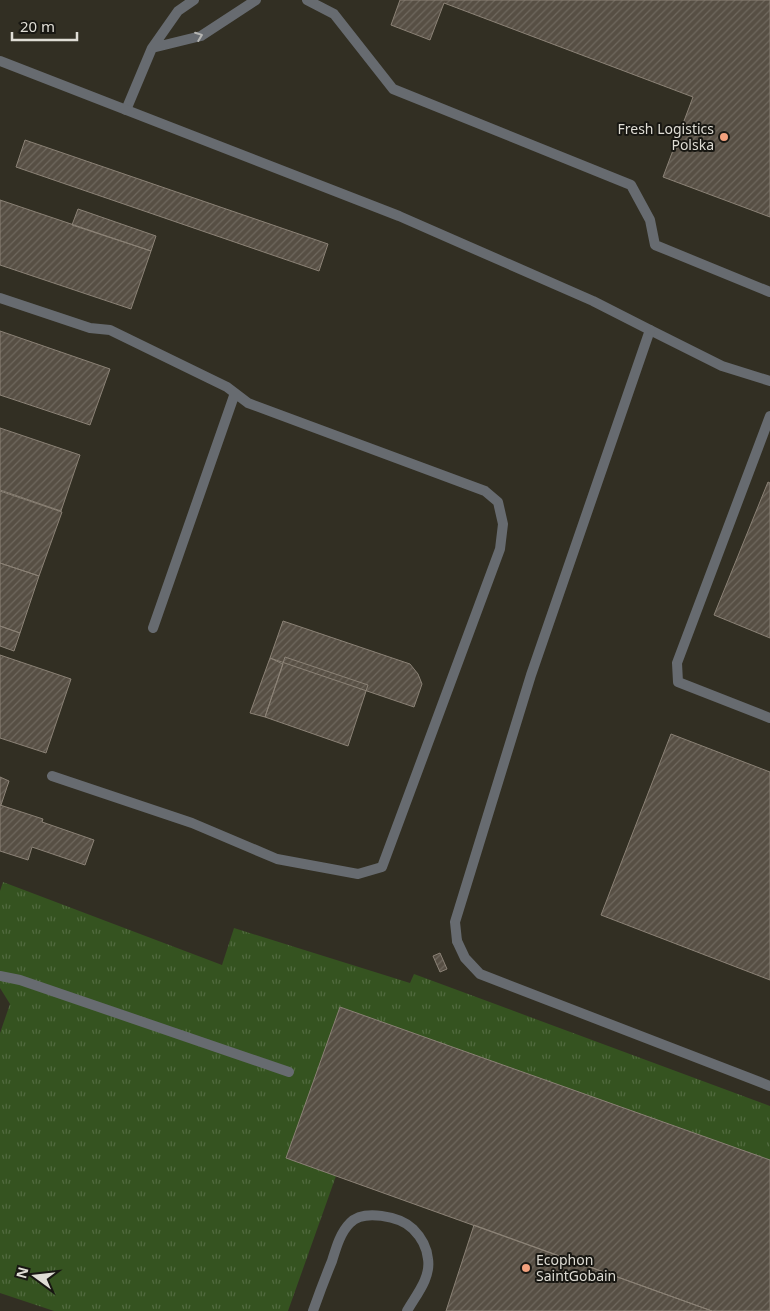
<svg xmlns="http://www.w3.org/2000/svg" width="770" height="1311" font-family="'Noto Sans',sans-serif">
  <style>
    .grass { fill: url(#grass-tufts) }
    .building { fill: url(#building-hatch); stroke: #8b8276 }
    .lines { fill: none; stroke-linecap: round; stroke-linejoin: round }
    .service { stroke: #676b70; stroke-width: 10 }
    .minor { stroke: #676b70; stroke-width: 10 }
    .oneway { stroke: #b5b5b2 }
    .poi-dot { fill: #f2a17e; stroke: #181712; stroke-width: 2 }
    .labels { text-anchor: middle; stroke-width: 4; stroke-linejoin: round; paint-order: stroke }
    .poi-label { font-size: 14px; fill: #dfddd5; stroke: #181712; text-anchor: end }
  </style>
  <defs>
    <pattern id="grass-tufts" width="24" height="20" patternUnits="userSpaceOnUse" patternTransform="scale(1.25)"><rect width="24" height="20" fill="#355320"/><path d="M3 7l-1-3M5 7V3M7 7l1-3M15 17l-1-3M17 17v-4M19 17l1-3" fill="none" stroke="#526b40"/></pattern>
    <pattern id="building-hatch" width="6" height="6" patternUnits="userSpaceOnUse" patternTransform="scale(1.25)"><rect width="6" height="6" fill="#574f44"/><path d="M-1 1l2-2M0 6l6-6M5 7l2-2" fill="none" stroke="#6f685e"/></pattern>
  </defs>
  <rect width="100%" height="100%" fill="#322f23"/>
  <path class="grass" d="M3,882L222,965L234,928L410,983L414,974L770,1106V1162L492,1065L340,1007L287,1158L336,1176L288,1311H54L0,1293V1033L10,1004L0,988V891Z"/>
  <path class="building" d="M400,0H770V217L663,177L693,97L444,3L430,40L391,25Z
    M25,140L328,244L319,271L16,167Z
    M0,200L151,251L131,309L0,265Z
    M78,209L156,236L151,251L72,225Z
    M0,331L110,369L90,425L0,395Z
    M0,428L80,455L61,511L0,490Z
    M768,482L770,483V638L714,615Z
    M0,491L62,512L39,576L0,563Z
    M0,563L39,576L20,633L0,626Z
    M283,621L410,664L418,674L422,684L414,707L270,658Z
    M0,626L20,633L14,651L0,646Z
    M0,655L71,679L46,753L0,738Z
    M285,657L368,685L348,746L265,717Z
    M270,658L283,664L265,717L250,713Z
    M671,734L770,772V980L601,915Z
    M0,777L9,781L1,805H0Z
    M0,805L43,819L42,822L94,840L85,865L32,847L28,860L0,851Z
    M440,953L447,969L440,972L433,956Z
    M340,1007L770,1160V1311H712L286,1158Z
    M474,1225L712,1311H446Z"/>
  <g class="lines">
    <path class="service" d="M307,0L334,14L393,89L631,185L650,220L655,245L770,292
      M152,48L201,36L256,0
      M126,110L152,48L178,11L194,0
      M0,298L90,328L110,330L227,387L248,403L485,491L498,502L503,524L500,549L382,867L358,874L277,859L192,823L52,776
      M650,330L722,366L770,381
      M770,416L677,663L678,682L770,718
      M153,628L235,393
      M457,941L465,958L480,974L770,1086
      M0,976L20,980L289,1072
      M313,1311C319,1294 325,1278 332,1261C336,1248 340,1233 350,1223C363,1209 400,1216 413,1229C421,1237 427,1248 428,1259C431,1278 416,1295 407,1311"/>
    <path class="minor" d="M0,61L399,216L593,301L650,330L531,675L455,922L457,941"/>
  </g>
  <defs><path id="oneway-chevron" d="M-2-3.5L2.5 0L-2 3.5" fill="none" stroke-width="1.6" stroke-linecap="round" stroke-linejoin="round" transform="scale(1.25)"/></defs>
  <use class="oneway" href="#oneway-chevron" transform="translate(199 36) rotate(-21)"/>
  <g class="poi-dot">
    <circle cx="724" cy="137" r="5"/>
    <circle cx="526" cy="1268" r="5"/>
  </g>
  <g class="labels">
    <g class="poi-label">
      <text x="714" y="134">Fresh Logistics<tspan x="714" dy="16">Polska</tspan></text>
      <text x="536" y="1265" text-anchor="start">Ecophon<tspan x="536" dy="16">SaintGobain</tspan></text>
    </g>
  </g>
  <g transform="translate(35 1276) rotate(285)" stroke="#181712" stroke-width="4" paint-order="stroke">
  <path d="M0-4L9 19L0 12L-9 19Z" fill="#dfddd5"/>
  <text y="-8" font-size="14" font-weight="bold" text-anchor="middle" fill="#dfddd5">N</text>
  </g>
  <path d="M12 32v8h65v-8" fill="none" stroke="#dfddd5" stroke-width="2.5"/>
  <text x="20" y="32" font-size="15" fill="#dfddd5" stroke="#181712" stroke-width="4" paint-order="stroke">20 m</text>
</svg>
